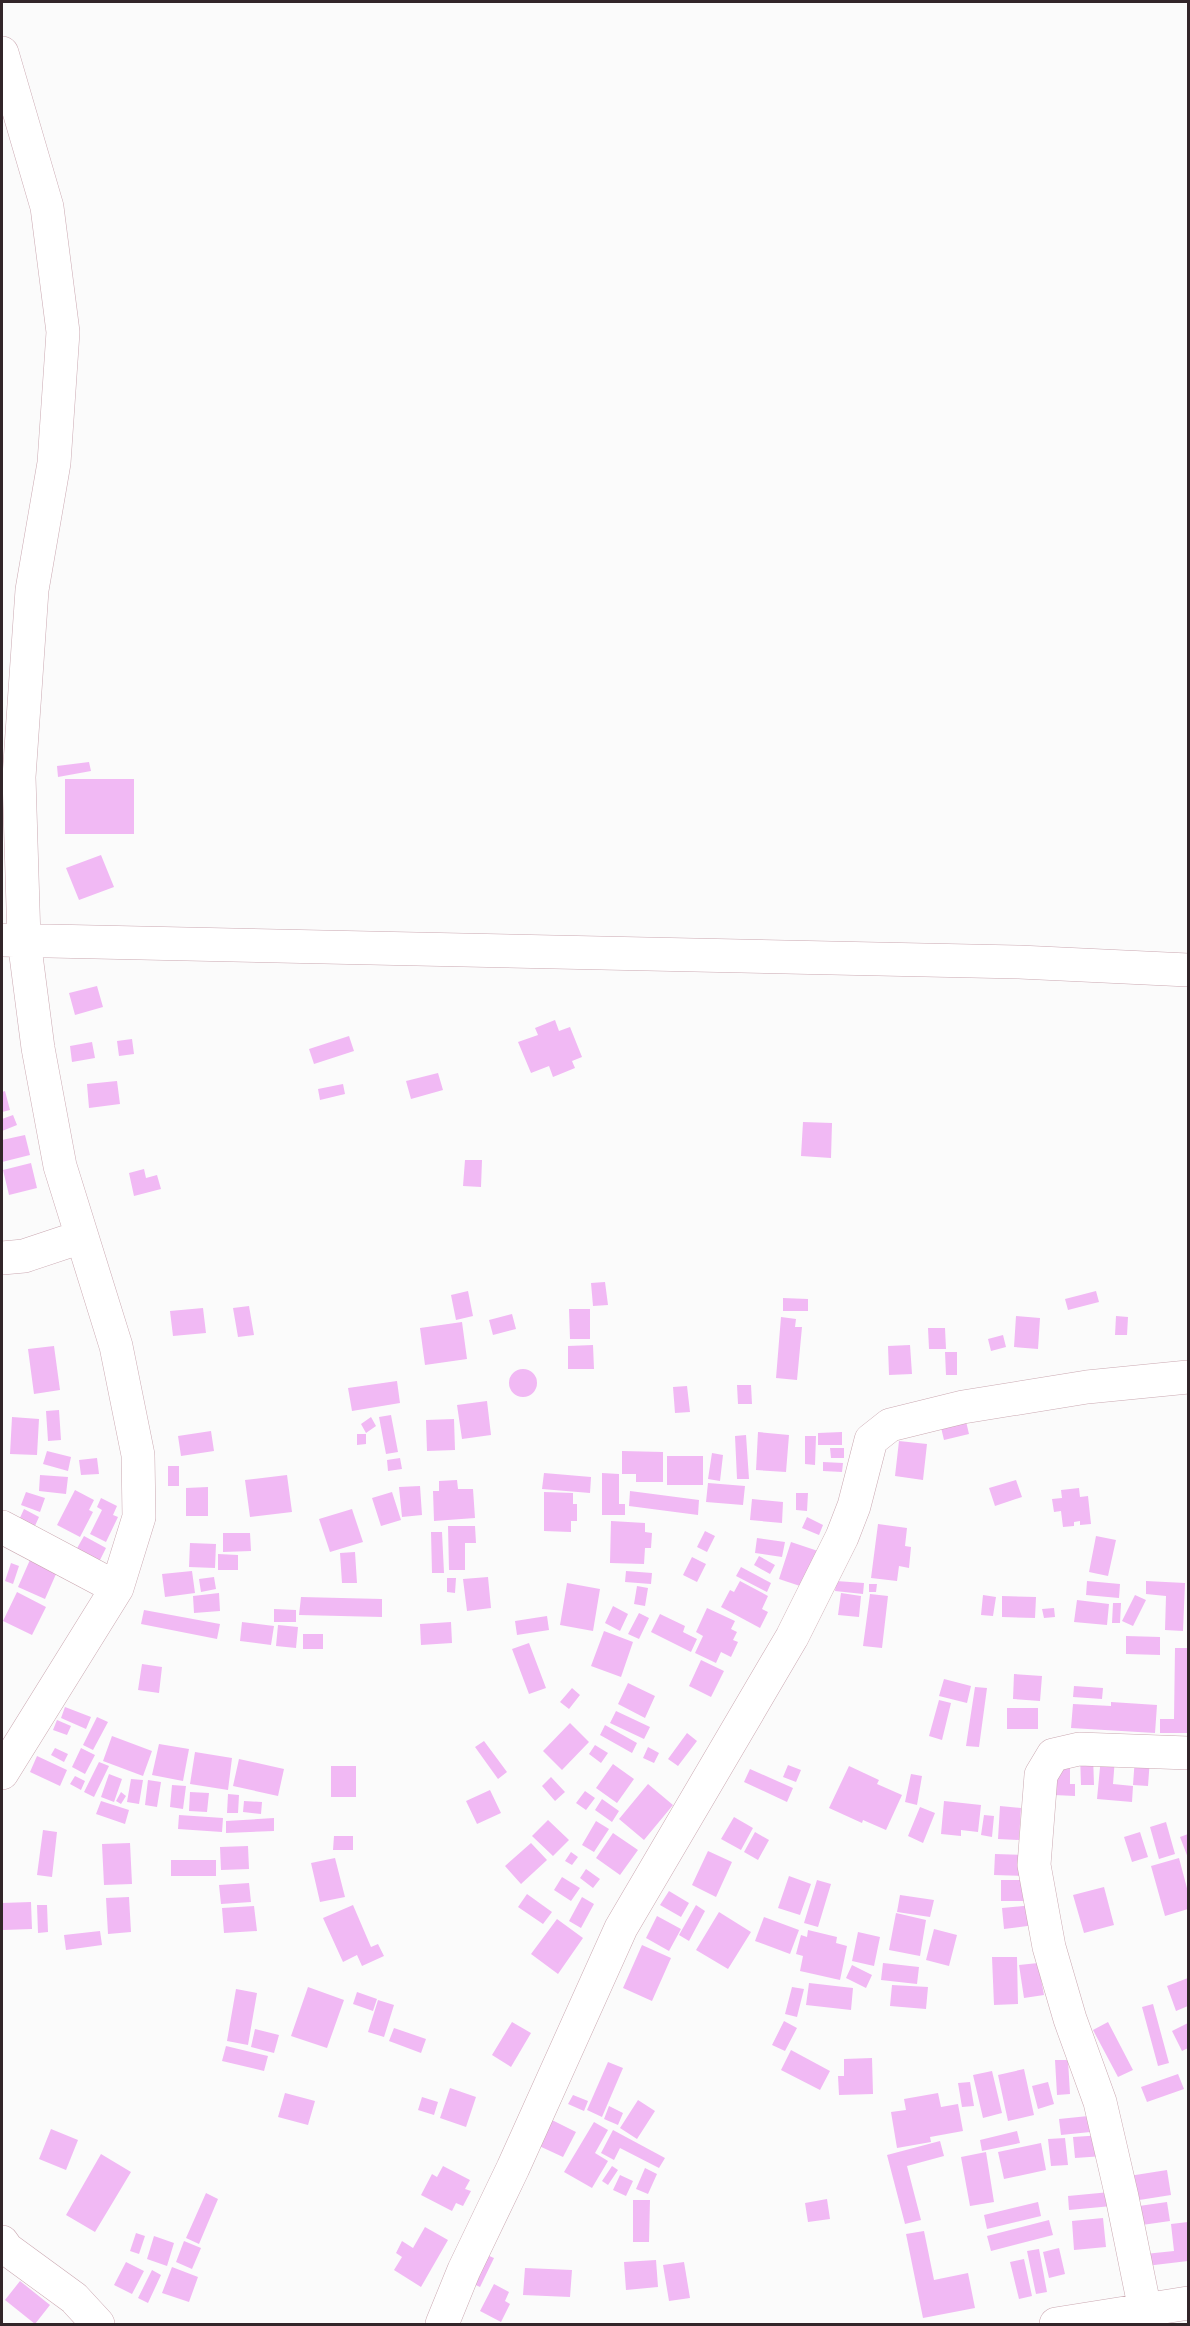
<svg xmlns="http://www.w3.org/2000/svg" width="1190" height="2326" font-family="'Varela Round',sans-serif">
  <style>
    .building { fill: #f1b9f4 }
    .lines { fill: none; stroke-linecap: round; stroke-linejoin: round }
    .minor-casing { stroke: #cba9b2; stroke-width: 34 }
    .minor { stroke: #fff; stroke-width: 33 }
  </style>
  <rect width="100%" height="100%" fill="#fbfbfb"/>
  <path class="building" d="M89,762L91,771L58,777L57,766Z
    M65,779H134V834H65Z
    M101,855L114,887L79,900L66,868Z
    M97,986L103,1007L75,1015L69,993Z
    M555,1020L559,1031L570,1027L582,1057L572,1061L575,1068L553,1077L549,1066L531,1073L518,1042L538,1035L535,1028Z
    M349,1036L354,1051L314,1064L309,1049Z
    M132,1039L134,1054L119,1056L117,1041Z
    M92,1042L95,1058L72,1062L70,1046Z
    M438,1073L443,1090L411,1099L406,1081Z
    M117,1081L120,1104L89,1108L87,1084Z
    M343,1084L345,1094L320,1100L318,1089Z
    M5,1091L10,1110L2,1112V1092Z
    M13,1115L17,1125L2,1131V1119Z
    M803,1122L832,1123L831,1158L801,1156Z
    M25,1135L30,1155L2,1162V1140Z
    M465,1160H482L481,1187L463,1186Z
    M31,1163L37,1188L9,1195L3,1170Z
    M144,1169L146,1178L157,1175L161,1189L134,1196L129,1173Z
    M605,1282L608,1305L593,1306L591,1283Z
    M468,1291L473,1316L456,1320L451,1295Z
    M1096,1291L1099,1302L1068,1310L1065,1299Z
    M783,1298L808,1299V1311H783Z
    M249,1306L254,1335L238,1337L233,1308Z
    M203,1308L206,1333L173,1336L170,1311Z
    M569,1309H590V1339H570Z
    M512,1314L516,1329L493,1335L489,1320Z
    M1016,1316L1040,1318L1038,1349L1014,1347Z
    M1116,1316L1128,1317L1127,1335H1115Z
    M781,1317L796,1319L795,1327H802L797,1380L776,1378Z
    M462,1322L467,1359L425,1365L420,1328Z
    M928,1328H945L946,1349H929Z
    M1003,1335L1006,1347L991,1351L988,1339Z
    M593,1345L594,1369H568V1346Z
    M910,1345L912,1374L889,1375L888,1346Z
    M54,1346L60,1390L34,1394L28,1349Z
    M945,1352H957V1375H946Z
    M509 1383a14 14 0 1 1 28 0a14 14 0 1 1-28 0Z
    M397,1381L400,1403L352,1411L348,1388Z
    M737,1385H751L752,1404H738Z
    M687,1386L690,1412L675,1413L673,1387Z
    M487,1401L491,1435L462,1439L457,1405Z
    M59,1410L61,1440L48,1441L46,1411Z
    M964,1413L969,1434L944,1440L939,1419Z
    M391,1415L398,1452L386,1454L379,1417Z
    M12,1417L39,1419L37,1455L10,1454Z
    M371,1417L376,1426L366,1433L361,1424Z
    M454,1419L455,1450L427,1451L426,1420Z
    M211,1431L214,1451L181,1456L178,1436Z
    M758,1432L789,1435L786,1472L756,1470Z
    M842,1432V1445H818V1433Z
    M357,1434H366V1444L357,1445Z
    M746,1435L749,1479H737L735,1436Z
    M805,1436H816L815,1465L805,1464Z
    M899,1441L927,1444L923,1480L895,1476Z
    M830,1448H844V1458H831Z
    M47,1451L71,1457L68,1471L43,1464Z
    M622,1451L663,1452V1482H636V1474H622Z
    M712,1453L723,1455L720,1481L708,1479Z
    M667,1456H703V1485H667Z
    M97,1458L99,1474L81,1475L79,1460Z
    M400,1458L402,1469L388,1471L387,1460Z
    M823,1462L843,1463L842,1472L823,1471Z
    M168,1466H179V1486H168Z
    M544,1473L591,1477L590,1493L542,1489Z
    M602,1473L619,1474V1504H625V1515H602Z
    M40,1475L68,1477L66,1494L39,1491Z
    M287,1475L292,1512L250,1517L245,1480Z
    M457,1480L458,1489H473L475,1518L434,1521L433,1491H439V1481Z
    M1016,1480L1022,1497L995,1506L989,1488Z
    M708,1483L745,1486L743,1505L706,1502Z
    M420,1486L422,1515L402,1517L399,1487Z
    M208,1487V1516H186V1488Z
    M1079,1488L1080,1497L1088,1496L1091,1524L1080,1525V1521L1074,1522V1526L1063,1527L1061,1511L1054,1512L1052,1499L1062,1498L1061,1490Z
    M75,1490L94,1500L89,1510L93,1512L80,1537L57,1525Z
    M630,1491L699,1500L698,1515L629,1506Z
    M26,1492L45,1498L40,1512L21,1505Z
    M392,1492L401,1520L381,1526L372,1498Z
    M544,1492L573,1493V1504H577V1521H571V1532L544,1531Z
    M796,1493H808L807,1511L796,1510Z
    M101,1498L117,1506L113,1515L118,1517L106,1542L90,1534L102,1510L97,1507Z
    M752,1499L783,1502L782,1523L750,1520Z
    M24,1509L39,1517L34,1528L19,1520Z
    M352,1509L363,1542L330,1552L319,1519Z
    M807,1517L823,1525L819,1535L802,1528Z
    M611,1521L645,1523V1532L652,1533L651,1548H645L644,1564L610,1563Z
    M878,1524L907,1528L905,1546L911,1547L909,1568L899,1566L897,1581L871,1578Z
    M448,1526H475L476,1543H465V1570H449Z
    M705,1531L715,1536L707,1552L697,1547Z
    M431,1532H442L444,1573H432Z
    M223,1533H250L251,1551L223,1552Z
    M84,1536L106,1548L99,1562L76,1550Z
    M1096,1536L1116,1540L1108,1576L1089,1572Z
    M757,1538L785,1542L782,1557L755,1553Z
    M791,1542L818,1551L806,1588L779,1579Z
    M190,1543L216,1544L215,1568L189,1567Z
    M355,1552L357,1583H342L340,1553Z
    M33,1553L60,1565L45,1599L18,1587Z
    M218,1554L238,1555V1570H218Z
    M759,1556L775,1565L770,1574L754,1565Z
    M692,1557L706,1564L697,1582L683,1575Z
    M11,1563L19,1566L13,1584L5,1581Z
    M741,1567L771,1583L767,1592L736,1576Z
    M192,1571L195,1593L165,1597L162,1574Z
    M626,1571L652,1573L651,1584L625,1582Z
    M214,1577L216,1589L201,1592L199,1579Z
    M488,1577L491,1608L467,1611L463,1579Z
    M447,1578H456L455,1593L447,1592Z
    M740,1581L768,1596L762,1609L768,1612L760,1628L721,1607L730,1590L734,1592Z
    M836,1581L864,1583L863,1594L835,1591Z
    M1087,1581L1120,1584L1119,1598L1086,1595Z
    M1146,1581L1185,1583L1183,1631L1165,1630L1166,1596L1146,1594Z
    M567,1583L600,1589L593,1631L560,1625Z
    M869,1584H877L876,1592H869Z
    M637,1586L648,1588L645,1606L634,1604Z
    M17,1592L46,1607L32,1635L3,1621Z
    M219,1593L220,1611L194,1613L193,1596Z
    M841,1593L861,1596L859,1617L838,1615Z
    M870,1594L888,1596L882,1648L863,1646Z
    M983,1595L996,1597L993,1616L981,1615Z
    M1135,1595L1146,1600L1133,1626L1122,1621Z
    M1002,1596L1036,1597L1035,1618L1002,1617Z
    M301,1597L382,1599V1617L299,1615Z
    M1077,1600L1109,1604L1107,1625L1074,1622Z
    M1113,1603H1121L1120,1623H1112Z
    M613,1606L628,1614L620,1631L605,1623Z
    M707,1608L735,1621L731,1629L737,1632L733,1640L738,1642L731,1657L721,1652L716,1663L695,1653L703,1636L696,1632Z
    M1054,1608L1055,1617L1044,1618L1042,1609Z
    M274,1609L296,1610V1622H274Z
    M144,1610L220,1624L217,1639L141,1624Z
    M639,1613L649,1618L639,1639L628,1634Z
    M660,1614L685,1626L683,1632L697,1639L691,1652L651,1632Z
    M547,1616L549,1630L517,1635L515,1621Z
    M242,1622L274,1626L271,1645L240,1641Z
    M451,1622L452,1643L421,1645L420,1624Z
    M278,1625L298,1627L296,1648L276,1646Z
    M604,1631L633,1642L621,1677L591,1666Z
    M303,1634H323V1649H303Z
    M1126,1636L1160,1637V1655L1126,1654Z
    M529,1643L546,1688L529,1694L512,1649Z
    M1175,1648H1188V1733H1160V1719H1174Z
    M701,1660L724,1671L711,1697L689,1686Z
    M142,1664L162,1667L159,1693L138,1690Z
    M1014,1674L1042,1676L1040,1701L1013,1699Z
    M944,1679L971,1686L967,1703L939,1696Z
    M628,1683L655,1696L645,1718L618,1704Z
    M1074,1686L1103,1688L1102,1699L1073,1697Z
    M975,1687L987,1688L979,1747L966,1746Z
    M572,1688L580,1695L569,1709L560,1702Z
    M939,1700L951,1703L942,1740L929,1736Z
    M1111,1702L1157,1705L1155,1733L1071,1728L1073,1704L1111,1706Z
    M65,1707L91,1717L86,1729L61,1718Z
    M1007,1708H1038V1729H1007Z
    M616,1711L650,1727L644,1739L610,1723Z
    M97,1717L108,1722L93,1750L83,1745Z
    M57,1720L71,1726L67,1735L53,1730Z
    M570,1723L589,1742L562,1770L543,1751Z
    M605,1725L637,1743L632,1753L600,1735Z
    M687,1733L697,1741L678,1766L668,1759Z
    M112,1736L152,1751L143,1776L103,1761Z
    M484,1741L507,1772L498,1779L475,1747Z
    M159,1744L189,1749L183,1781L152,1775Z
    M595,1745L608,1753L601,1763L589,1754Z
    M648,1747L659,1753L654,1763L643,1758Z
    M55,1748L68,1754L64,1762L51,1755Z
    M81,1748L95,1755L85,1774L72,1767Z
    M195,1752L232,1758L228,1790L190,1784Z
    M1080,1755H1093L1094,1785H1081Z
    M37,1756L67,1770L60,1786L30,1772Z
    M1101,1757L1115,1758L1113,1784L1133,1786L1132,1802L1097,1799Z
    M1135,1757L1150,1759L1148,1786L1133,1785Z
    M239,1759L284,1769L278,1796L233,1786Z
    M1054,1760L1070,1761V1784H1075V1796L1054,1795Z
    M99,1762L109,1766L94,1797L84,1792Z
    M613,1764L634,1779L617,1803L596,1788Z
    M788,1765L801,1770L796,1782L783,1777Z
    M331,1766H356V1797H331Z
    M849,1766L879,1780L877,1784L902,1795L886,1830L863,1820L862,1823L829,1808Z
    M750,1769L793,1788L787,1802L744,1782Z
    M109,1774L122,1779L114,1802L101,1797Z
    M911,1774L922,1776L917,1805L905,1802Z
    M75,1776L85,1781L81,1790L70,1784Z
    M551,1777L565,1792L555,1801L542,1786Z
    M131,1779L143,1780L139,1804L127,1802Z
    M148,1780L161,1782L157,1807L145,1805Z
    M648,1784L673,1805L644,1840L619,1819Z
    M172,1785L186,1786L183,1809L170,1807Z
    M490,1790L501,1813L477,1824L466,1801Z
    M585,1791L595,1798L586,1810L576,1803Z
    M121,1792L126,1796L121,1804L116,1801Z
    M190,1792L209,1793L207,1812L189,1811Z
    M228,1794L239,1795L238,1813H227Z
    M602,1799L619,1811L612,1822L595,1810Z
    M101,1801L129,1810L125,1824L96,1814Z
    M244,1801L262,1802L261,1814L243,1812Z
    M944,1801L981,1805L978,1832L961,1830V1836L941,1834Z
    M1000,1806L1021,1808L1019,1840L998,1839Z
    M920,1807L935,1813L923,1843L908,1836Z
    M179,1815L223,1818L222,1832L178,1829Z
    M984,1815L994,1816L992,1837L981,1835Z
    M734,1817L753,1828L741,1850L721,1839Z
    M274,1818V1831L226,1833V1821Z
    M548,1820L569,1840L553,1856L532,1836Z
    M596,1821L609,1829L594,1852L582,1845Z
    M1166,1822L1175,1854L1159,1859L1150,1827Z
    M43,1830L57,1832L52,1877L37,1875Z
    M755,1832L769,1840L758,1860L744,1852Z
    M1140,1832L1148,1857L1132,1862L1124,1837Z
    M613,1833L638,1850L620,1875L596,1858Z
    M1188,1834V1858L1180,1837Z
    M334,1836H353V1850H333Z
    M130,1843L132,1884L104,1885L102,1844Z
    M531,1843L547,1860L521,1884L505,1866Z
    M248,1846L249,1869L221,1870L220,1847Z
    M708,1851L732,1862L716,1897L692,1885Z
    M571,1852L578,1857L572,1865L565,1861Z
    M995,1854L1026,1855V1876L994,1875Z
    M335,1858L345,1897L320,1902L311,1863Z
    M1179,1858L1188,1892V1909L1165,1916L1151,1866Z
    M171,1860H216V1876H171Z
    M586,1869L600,1879L593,1888L580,1878Z
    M789,1876L811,1884L800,1915L778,1908Z
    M562,1877L580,1888L571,1901L554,1890Z
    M817,1880L831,1884L818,1927L804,1923Z
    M1001,1880H1028L1029,1901H1001Z
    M249,1883L251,1902L221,1904L219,1885Z
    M1104,1887L1114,1925L1084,1933L1073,1895Z
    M669,1891L689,1903L681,1917L660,1905Z
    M527,1894L552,1912L543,1924L518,1907Z
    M900,1895L934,1900L930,1917L897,1912Z
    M129,1897L131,1932L108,1934L106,1898Z
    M582,1897L594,1904L581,1928L569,1921Z
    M31,1902L32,1929L3,1930L2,1903Z
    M37,1905H47L48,1932L38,1933Z
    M353,1905L371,1947L378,1944L384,1956L362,1966L357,1955L343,1962L323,1918Z
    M696,1905L705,1911L689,1941L679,1935Z
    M1033,1905L1035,1925L1004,1929L1002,1908Z
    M254,1906L257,1931L224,1933L222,1908Z
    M719,1912L751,1932L728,1969L696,1950Z
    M896,1913L926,1920L920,1956L889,1950Z
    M657,1916L681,1929L669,1951L646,1938Z
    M764,1917L799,1930L790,1954L755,1941Z
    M557,1919L583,1938L558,1974L531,1954Z
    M934,1929L957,1935L949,1966L926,1960Z
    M808,1930L837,1937L836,1943L847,1946L840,1980L800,1971L803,1956L796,1954L801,1935L807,1937Z
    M100,1931L102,1945L66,1950L64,1935Z
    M858,1932L880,1937L874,1966L852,1961Z
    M642,1945L671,1958L652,2001L623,1988Z
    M992,1957H1017L1018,2004L994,2005Z
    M883,1963L919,1967L917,1984L881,1980Z
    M1038,1963L1044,1995L1024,1998L1019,1965Z
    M852,1965L872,1975L866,1988L846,1978Z
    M1188,1978V2006L1176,2011L1167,1986Z
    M809,1983L853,1988L851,2010L806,2005Z
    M892,1985L928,1987L926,2009L890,2006Z
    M308,1987L344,2000L327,2048L291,2036Z
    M792,1987L804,1989L797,2017L785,2014Z
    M236,1989L257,1993L248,2045L227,2041Z
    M357,1992L377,1999L373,2011L353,2004Z
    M378,2000L394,2005L384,2037L368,2032Z
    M1153,2004L1169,2063L1158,2066L1142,2007Z
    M784,2021L797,2028L785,2051L772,2045Z
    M512,2022L531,2033L511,2067L492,2055Z
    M1108,2022L1133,2070L1118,2077L1093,2030Z
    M1188,2023V2048L1182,2051L1172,2031Z
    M394,2028L426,2039L421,2053L389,2041Z
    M255,2029L279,2035L274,2053L251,2047Z
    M226,2046L268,2056L264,2071L222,2061Z
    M791,2050L830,2071L820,2090L781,2070Z
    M872,2058L873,2094L839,2095L838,2076H844V2059Z
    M1055,2060H1068L1070,2094L1057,2095Z
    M608,2062L623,2068L602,2117L587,2110Z
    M1024,2069L1034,2115L1008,2121L998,2075Z
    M992,2071L1002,2113L983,2118L973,2075Z
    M1178,2074L1184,2089L1147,2102L1141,2087Z
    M970,2082L974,2106L962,2107L958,2083Z
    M1048,2082L1054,2104L1038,2109L1032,2086Z
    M450,2088L476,2097L466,2127L440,2118Z
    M285,2093L315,2101L308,2125L278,2117Z
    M938,2093L941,2107L958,2104L963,2131L930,2137L931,2142L897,2148L891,2112L906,2110L904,2099Z
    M573,2095L588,2101L584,2111L568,2104Z
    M422,2097L438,2102L434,2115L418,2110Z
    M638,2100L655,2111L637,2139L620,2128Z
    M609,2106L623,2113L618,2125L604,2119Z
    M1098,2115L1100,2131L1061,2135L1059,2119Z
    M550,2119L576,2132L563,2157L537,2145Z
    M594,2122L608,2130L595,2153L608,2161L592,2188L564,2172Z
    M51,2129L78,2140L66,2170L39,2159Z
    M613,2130L665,2158L659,2168L620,2148L614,2160L601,2153Z
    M1017,2131L1020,2143L982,2151L980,2140Z
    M1103,2135L1104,2156L1075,2158L1073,2137Z
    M1065,2138L1068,2165L1051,2166L1048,2139Z
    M940,2141L944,2156L907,2166L921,2220L905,2224L887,2155Z
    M1041,2143L1046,2170L1004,2179L998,2152Z
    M986,2152L994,2202L970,2206L961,2157Z
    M101,2154L131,2172L95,2232L66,2215Z
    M443,2166L470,2180L465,2189L471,2191L463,2206L456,2203L452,2211L421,2195L432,2174L437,2177Z
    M612,2166L618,2170L608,2185L602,2181Z
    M645,2168L657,2174L648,2194L636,2189Z
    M1167,2170L1171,2195L1133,2201L1129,2176Z
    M620,2175L633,2181L626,2196L613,2190Z
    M1110,2192L1112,2206L1069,2210L1068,2196Z
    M206,2193L218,2199L199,2244L186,2238Z
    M827,2199L830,2219L808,2222L805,2203Z
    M633,2200H650L649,2242H633Z
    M1038,2202L1041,2216L987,2229L984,2215Z
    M1167,2202L1170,2221L1135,2226L1132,2207Z
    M1103,2218L1106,2247L1074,2250L1072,2221Z
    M1049,2220L1053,2235L991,2251L987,2236Z
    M1188,2222V2261L1146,2266L1145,2254L1174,2251L1171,2224Z
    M425,2227L448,2240L421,2287L394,2270L402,2257L396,2253L402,2241L413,2248Z
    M924,2231L934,2280L968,2273L975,2308L923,2318L906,2234Z
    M136,2233L145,2236L139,2254L130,2251Z
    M154,2236L174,2243L167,2266L147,2259Z
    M184,2241L201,2248L192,2269L176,2262Z
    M1059,2248L1065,2274L1049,2278L1043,2252Z
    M1039,2249L1047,2292L1036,2294L1027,2251Z
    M487,2255L494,2258L480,2287L469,2282Z
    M1024,2259L1032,2296L1019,2299L1010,2262Z
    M656,2260L658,2287L626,2290L624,2262Z
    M126,2262L144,2271L132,2294L114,2285Z
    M684,2262L690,2298L669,2301L663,2265Z
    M172,2267L198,2277L189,2302L162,2293Z
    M525,2268L572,2270L570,2297L523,2295Z
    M152,2270L161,2275L148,2303L138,2298Z
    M20,2281L50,2305L35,2324L5,2300Z
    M494,2284L509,2292L505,2301L510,2304L501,2322L480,2311Z"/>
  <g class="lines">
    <g class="minor-casing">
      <path id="minor" d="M2,53L47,207L63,332L54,463L32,590L19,777L24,940L38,1048L60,1166L116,1346L138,1455L139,1517L117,1588L2,1773
        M3,940L1019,962L1188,970
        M2,1258L24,1256L81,1237
        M2,1527L117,1588
        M2,2242L7,2249L74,2298L98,2324
        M1145,2310L1122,2197L1100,2102L1070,2019L1049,1947L1034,1865L1041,1775L1053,1755L1079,1749L1188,1753
        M442,2324L464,2270L513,2168L621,1928L792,1637L842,1537L854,1506L871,1440L890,1425L963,1407L1087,1387L1188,1377
        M1056,2324L1188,2303"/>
    </g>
    <use href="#minor" class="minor"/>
  </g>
  <rect width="1190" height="2326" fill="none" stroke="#322529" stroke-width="6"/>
</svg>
